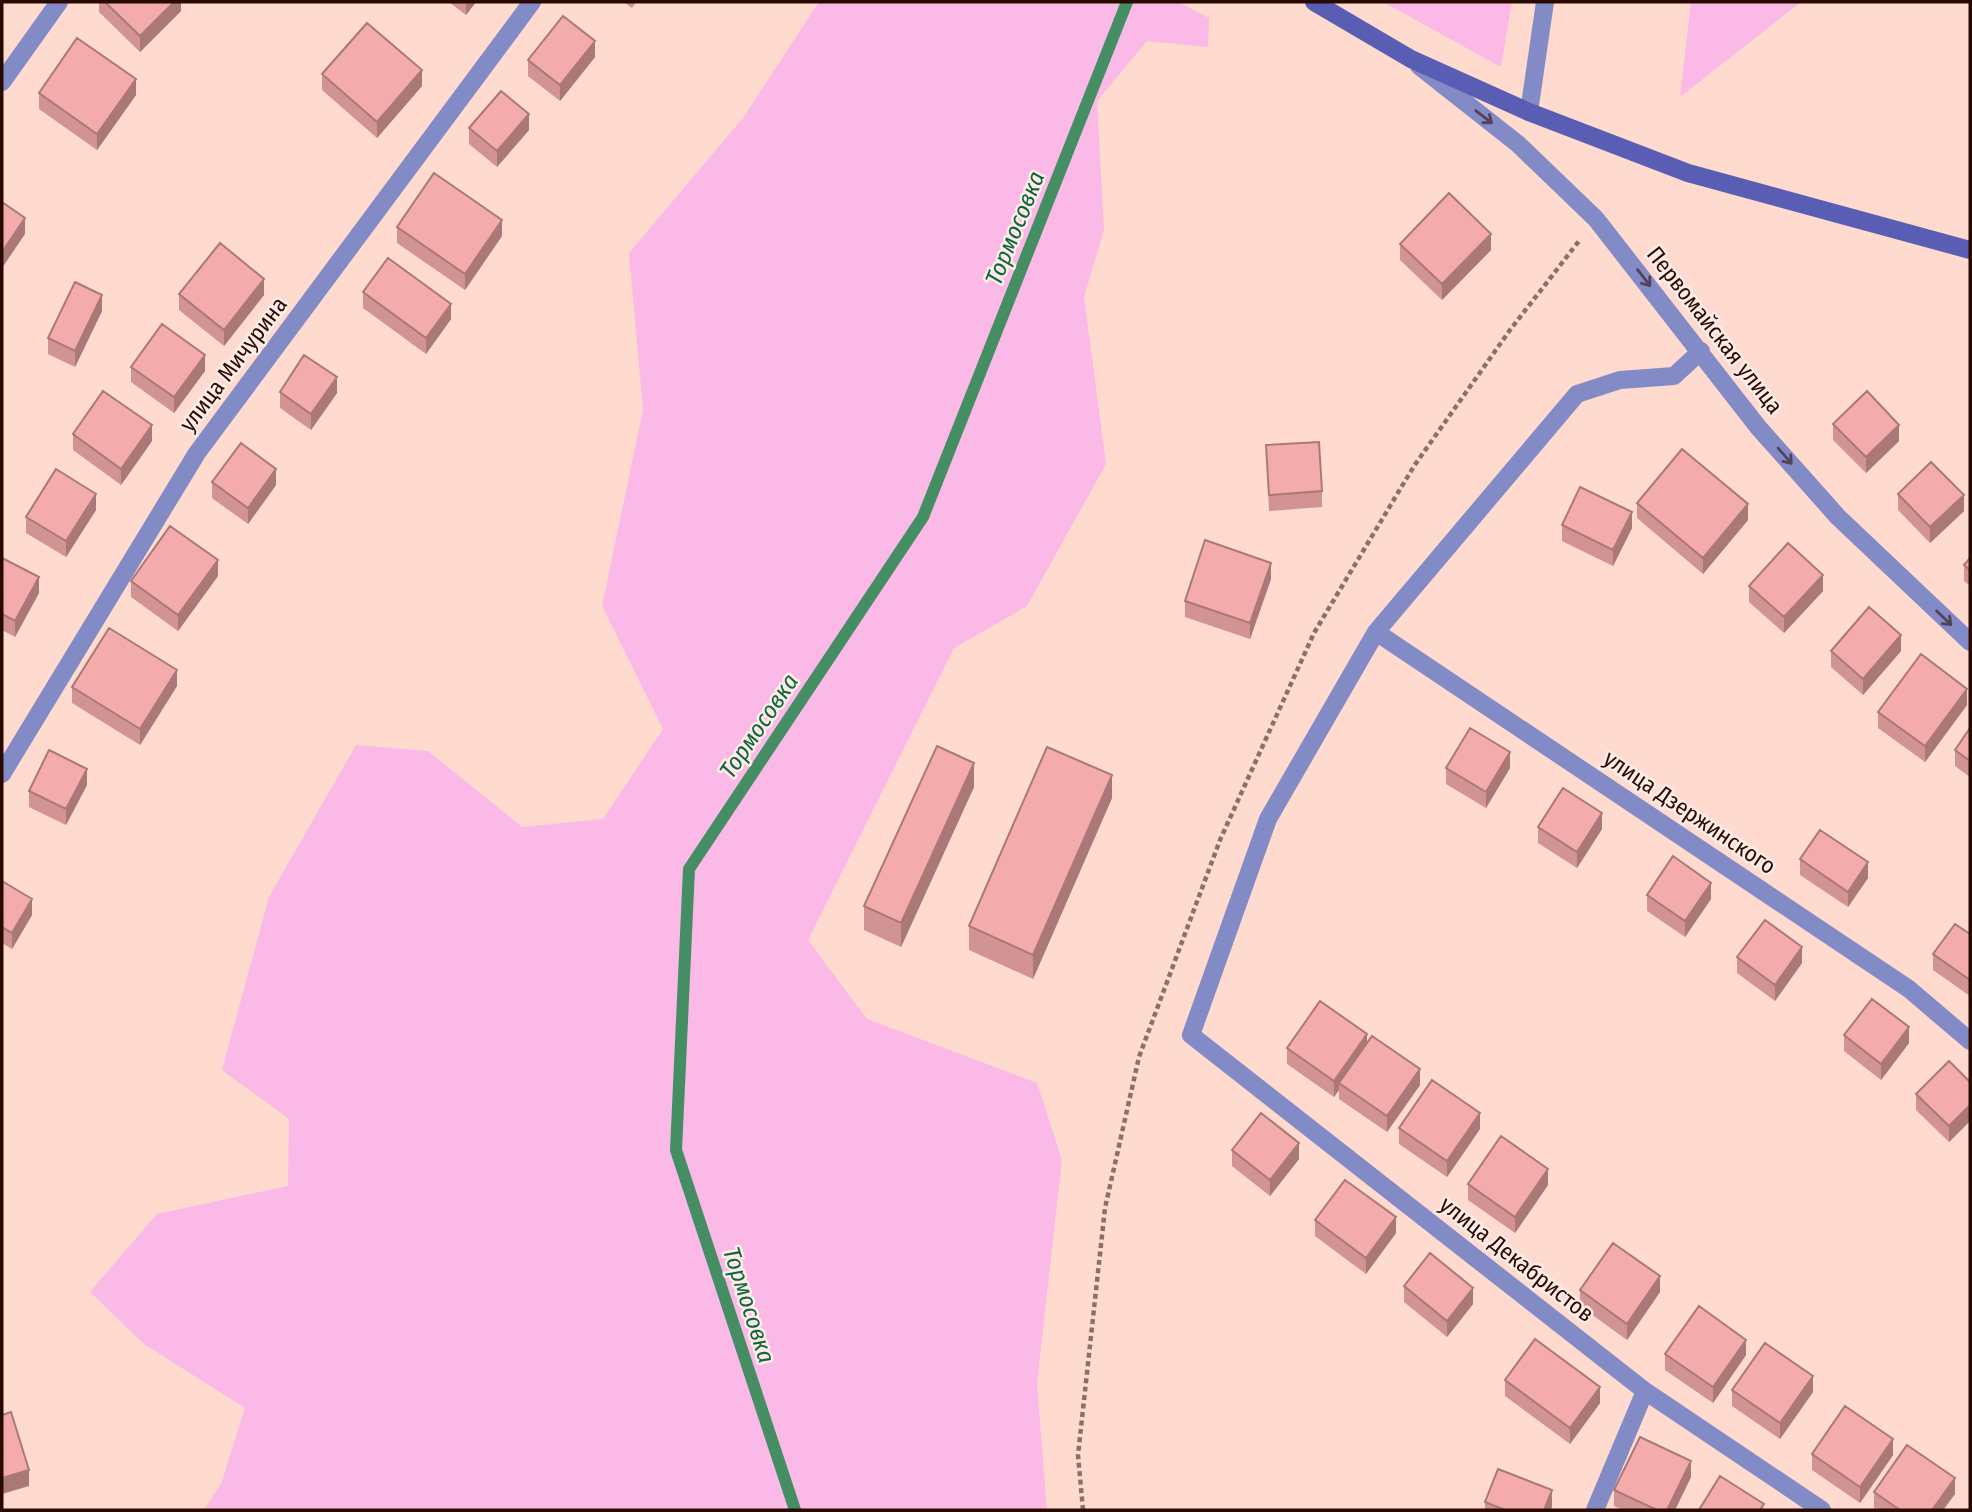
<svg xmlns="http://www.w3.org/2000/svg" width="1972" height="1512" font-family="'Fira Sans Condensed',sans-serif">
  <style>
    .green { fill: #fab9e6 }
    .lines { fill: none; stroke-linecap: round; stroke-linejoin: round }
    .stream { stroke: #458e63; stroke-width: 12 }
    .path { stroke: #8f6e65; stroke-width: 4.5; stroke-dasharray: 5 3.5; stroke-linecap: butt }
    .service { stroke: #838bc6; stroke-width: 18 }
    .minor { stroke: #838bc6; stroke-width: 18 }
    .secondary { stroke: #595db4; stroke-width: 18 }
    .wall { fill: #d29394 }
    .shaded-wall { fill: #ab7878 }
    .building { fill: #f4abac; stroke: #ab7878; stroke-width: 2 }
    .oneway { stroke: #51445a }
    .labels { text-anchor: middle; stroke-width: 5; stroke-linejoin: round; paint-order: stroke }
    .street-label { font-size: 23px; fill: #280a02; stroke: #ffece6 }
    .water-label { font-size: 24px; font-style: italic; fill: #0c6640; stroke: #ffece6 }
  </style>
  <rect width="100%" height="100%" fill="#fedacf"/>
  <path class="green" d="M819,2H1178L1209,18L1208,47L1147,41L1097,101L1104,230L1084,297L1106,464L1027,606L954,648L808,940L867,1019L1037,1083L1062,1160L1037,1384L1047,1510H204L221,1484L245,1408L144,1344L90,1292L157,1214L288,1186L289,1119L222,1070L269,897L356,745L428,751L522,827L603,819L663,729L602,606L643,410L629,253L743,118Z
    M1383,2H1512L1501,67Z
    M1691,2H1801L1680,97Z"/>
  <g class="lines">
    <path class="stream" d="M795,1510L676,1150L689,869L923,517L1127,2"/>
    <path class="path" d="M1083,1510L1078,1455L1105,1208L1139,1057L1220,840L1314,633L1414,466L1510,330L1579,241"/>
    <path class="service" d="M1529,112L1545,2"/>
    <path class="minor" d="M1419,66L1518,144L1596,219L1758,427L1838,517L1970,642
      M2,82L59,2
      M1701,351L1674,376L1620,380L1577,394L1376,632L1268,819L1191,1035L1645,1391L1822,1510
      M1376,632L1909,989L1970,1041
      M2,774L197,453L532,2
      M1595,1510L1645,1391"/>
    <path class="secondary" d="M1314,2L1411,59L1529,112L1688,173L1970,250"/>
  </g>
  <path class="wall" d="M99,2H181V11L140,52L99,12Z
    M449,2H476L466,15Z
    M624,2H636L632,8Z
    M595,57L560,101L528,76V60Z
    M322,74L422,86L377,138L322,90Z
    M39,93L136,95L97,150L39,109Z
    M469,128L529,130L497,167L469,144Z
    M397,227L502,236L465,290L397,243Z
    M1400,244L1491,250L1442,300L1400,260Z
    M363,292L451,319L426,354L363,308Z
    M179,294L264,295L224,346L179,310Z
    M102,311L75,367L48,354V338Z
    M131,367L205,371L174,413L131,382Z
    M280,392L337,393L311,430L280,408Z
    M1833,424L1899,441L1866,473L1833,440Z
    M73,434L152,441L121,485L73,450Z
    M1266,445L1322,491V507L1269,511Z
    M212,482L276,485L248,524L212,498Z
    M1898,494L1964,511L1930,543L1898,510Z
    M1637,503L1748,520L1703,574L1637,518Z
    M96,510L66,557L26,533V517Z
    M1562,525L1632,528L1613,566L1562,541Z
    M2,558L39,593L15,637L2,630Z
    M1970,558V586L1964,581V565Z
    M218,576L178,631L131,597V581Z
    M1271,579L1250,639L1185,617V601Z
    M1749,586L1823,591L1784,633L1749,602Z
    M1831,651H1901L1863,695L1831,667Z
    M177,686L140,745L72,703V687Z
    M1967,705L1925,762L1878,728V712Z
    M1970,728V777L1955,766V750Z
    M1446,768H1510L1486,808L1446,784Z
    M87,785L66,825L29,807V791Z
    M974,787L901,947L864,930V906Z
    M1112,798L1033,979L969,950V926Z
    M1538,827L1602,829L1577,868L1538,843Z
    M1800,859L1868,878L1848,907L1800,875Z
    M2,881L32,915L12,949L2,943Z
    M1647,895L1711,899L1685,937L1647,911Z
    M1970,934V996L1933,970V954Z
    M1737,957L1802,963L1775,1001L1737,973Z
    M1844,1035L1909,1043L1881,1080L1844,1051Z
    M1367,1043L1420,1085L1387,1132L1339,1099V1090L1334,1097L1287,1064V1048Z
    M1970,1082V1121L1949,1142L1916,1110V1094Z
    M1399,1128L1480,1129L1447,1177L1399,1144Z
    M1232,1150L1299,1159L1270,1196L1232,1166Z
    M1468,1184L1548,1185L1515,1233L1468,1200Z
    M1315,1220L1396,1233L1366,1274L1315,1236Z
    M1404,1286L1473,1304L1447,1337L1404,1302Z
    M1580,1290L1660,1292L1627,1340L1580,1306Z
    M1665,1354L1746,1355L1713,1403L1665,1370Z
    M1505,1380L1600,1403L1570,1444L1505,1396Z
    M1732,1390L1813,1392L1780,1439L1732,1406Z
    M1812,1454L1893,1455L1860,1503L1812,1470Z
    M1691,1477L1675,1510H1623L1614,1506V1490Z
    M1874,1492L1955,1494L1943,1510H1878L1874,1508Z
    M1485,1502L1552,1506L1551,1510H1485Z"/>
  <path class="shaded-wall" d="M174,2H181V11L140,52V36Z
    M466,2H476L466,15Z
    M595,41V57L560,101V85Z
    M422,70V86L377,138V122Z
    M136,79V95L97,150V134Z
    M529,114V130L497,167V151Z
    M25,218V234L2,268V252Z
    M502,220V236L465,290V274Z
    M1491,234V250L1442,300V284Z
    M264,279V295L224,346V330Z
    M102,295V311L75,367V351Z
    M451,304V319L426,354V338Z
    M205,355V371L174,413V397Z
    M337,377V393L311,430V414Z
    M152,425V441L121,485V469Z
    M1899,425V441L1866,473V457Z
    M276,469V485L248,524V508Z
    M96,494V510L66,557V541Z
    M1964,495V511L1930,543V527Z
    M1748,504V520L1703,574V558Z
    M1632,512V528L1613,566V550Z
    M218,560V576L178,631V615Z
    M1271,563V579L1250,639V623Z
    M1823,575V591L1784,633V617Z
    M39,577V593L15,637V621Z
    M1901,635V651L1863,695V679Z
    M177,670V686L140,745V729Z
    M1967,689V705L1925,762V746Z
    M1510,752V768L1486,808V792Z
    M974,763V787L901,947V923Z
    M87,769V785L66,825V809Z
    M1112,775V798L1033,979V955Z
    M1602,813V829L1577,868V852Z
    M1868,862V878L1848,907V892Z
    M1711,883V899L1685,937V921Z
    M32,899V915L12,949V933Z
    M1802,947V963L1775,1001V985Z
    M1909,1027V1043L1881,1080V1064Z
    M1367,1034V1050L1339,1083V1090L1334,1097V1081Z
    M1420,1069V1085L1387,1132V1116Z
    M1970,1105V1121L1949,1142V1126Z
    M1480,1113V1129L1447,1177V1161Z
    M1299,1143V1159L1270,1196V1180Z
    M1548,1169V1185L1515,1233V1217Z
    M1396,1217V1233L1366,1274V1258Z
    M1660,1276V1292L1627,1340V1324Z
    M1473,1288V1304L1447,1337V1321Z
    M1746,1340V1355L1713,1403V1387Z
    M1813,1376V1392L1780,1439V1423Z
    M1600,1387V1403L1570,1444V1428Z
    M1893,1439V1455L1860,1503V1487Z
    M1691,1461V1477L1675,1510H1667Z
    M29,1470V1486L2,1494V1478Z
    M1955,1478V1494L1943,1510H1932Z
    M1552,1490V1506L1551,1510H1544Z"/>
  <path class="building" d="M105,2H174L140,36Z
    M563,16L595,41L560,85L528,60Z
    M367,23L422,70L377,122L322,74Z
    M77,38L136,79L97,134L39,93Z
    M501,91L529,114L497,151L469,128Z
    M434,173L502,220L465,274L397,227Z
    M1449,193L1491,234L1442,284L1400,244Z
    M2,202L25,218L2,252Z
    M220,243L264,279L224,330L179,294Z
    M388,258L451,304L426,338L363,292Z
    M75,282L102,295L75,351L48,338Z
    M162,324L205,355L174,397L131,367Z
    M304,355L337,377L311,414L280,392Z
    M103,391L152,425L121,469L73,434Z
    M1867,391L1899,425L1866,457L1833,424Z
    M1319,442L1322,491L1269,495L1266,445Z
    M241,443L276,469L248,508L212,482Z
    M1682,449L1748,504L1703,558L1637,503Z
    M1931,462L1964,495L1930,527L1898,494Z
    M56,469L96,494L66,541L26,517Z
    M1580,487L1632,512L1613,550L1562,525Z
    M170,526L218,560L178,615L131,581Z
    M1205,540L1271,563L1250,623L1185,601Z
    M1788,543L1823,575L1784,617L1749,586Z
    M2,558L39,577L15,621L2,614Z
    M1970,558V570L1964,565Z
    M1869,607L1901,635L1863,679L1831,651Z
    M109,628L177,670L140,729L72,687Z
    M1921,654L1967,689L1925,746L1878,712Z
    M1470,728L1510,752L1486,792L1446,768Z
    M1970,728V761L1955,750Z
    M937,746L974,763L901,923L864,906Z
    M1047,747L1112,775L1033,955L969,926Z
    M49,750L87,769L66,809L29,791Z
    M1563,788L1602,813L1577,852L1538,827Z
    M1820,830L1868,862L1848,892L1800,859Z
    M1673,856L1711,883L1685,921L1647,895Z
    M2,881L32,899L12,933L2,927Z
    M1765,920L1802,947L1775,985L1737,957Z
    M1955,924L1970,934V980L1933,954Z
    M1872,999L1909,1027L1881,1064L1844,1035Z
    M1320,1001L1367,1034L1334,1081L1287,1048Z
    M1372,1036L1420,1069L1387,1116L1339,1083Z
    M1949,1061L1970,1082V1105L1949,1126L1916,1094Z
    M1432,1080L1480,1113L1447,1161L1399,1128Z
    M1261,1113L1299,1143L1270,1180L1232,1150Z
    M1501,1136L1548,1169L1515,1217L1468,1184Z
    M1345,1180L1396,1217L1366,1258L1315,1220Z
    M1613,1243L1660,1276L1627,1324L1580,1290Z
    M1430,1253L1473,1288L1447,1321L1404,1286Z
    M1699,1306L1746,1340L1713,1387L1665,1354Z
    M1535,1339L1600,1387L1570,1428L1505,1380Z
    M1765,1343L1813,1376L1780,1423L1732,1390Z
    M1845,1406L1893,1439L1860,1487L1812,1454Z
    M11,1412L29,1470L2,1478V1415Z
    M1640,1437L1691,1461L1667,1510H1657L1614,1490Z
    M1907,1445L1955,1478L1932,1510H1900L1874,1492Z
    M1498,1469L1552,1490L1544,1510H1505L1485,1502Z
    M1720,1476L1764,1504L1760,1510H1699Z"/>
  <defs><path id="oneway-shaft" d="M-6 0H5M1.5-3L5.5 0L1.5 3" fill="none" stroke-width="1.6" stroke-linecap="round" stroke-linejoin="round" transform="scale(1.75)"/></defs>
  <g class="oneway">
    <use href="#oneway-shaft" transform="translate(1484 117) rotate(38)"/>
    <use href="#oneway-shaft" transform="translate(1644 278) rotate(52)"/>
    <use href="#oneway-shaft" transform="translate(1785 456) rotate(49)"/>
    <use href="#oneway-shaft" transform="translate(1944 618) rotate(44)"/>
  </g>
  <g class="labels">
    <g class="street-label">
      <text transform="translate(1715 330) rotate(52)" y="8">Первомайская улица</text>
      <text transform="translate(233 364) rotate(-53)" y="8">улица Мичурина</text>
      <text transform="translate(1690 812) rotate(34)" y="8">улица Дзержинского</text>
      <text transform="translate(1517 1259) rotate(38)" y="8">улица Декабристов</text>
    </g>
    <g class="water-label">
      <text transform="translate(1015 228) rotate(-68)" y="8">Тормосовка</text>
      <text transform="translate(759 726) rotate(-56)" y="8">Тормосовка</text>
      <text transform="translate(749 1305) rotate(72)" y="8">Тормосовка</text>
    </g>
  </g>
  <rect width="1972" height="1512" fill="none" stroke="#280a02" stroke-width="7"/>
</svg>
